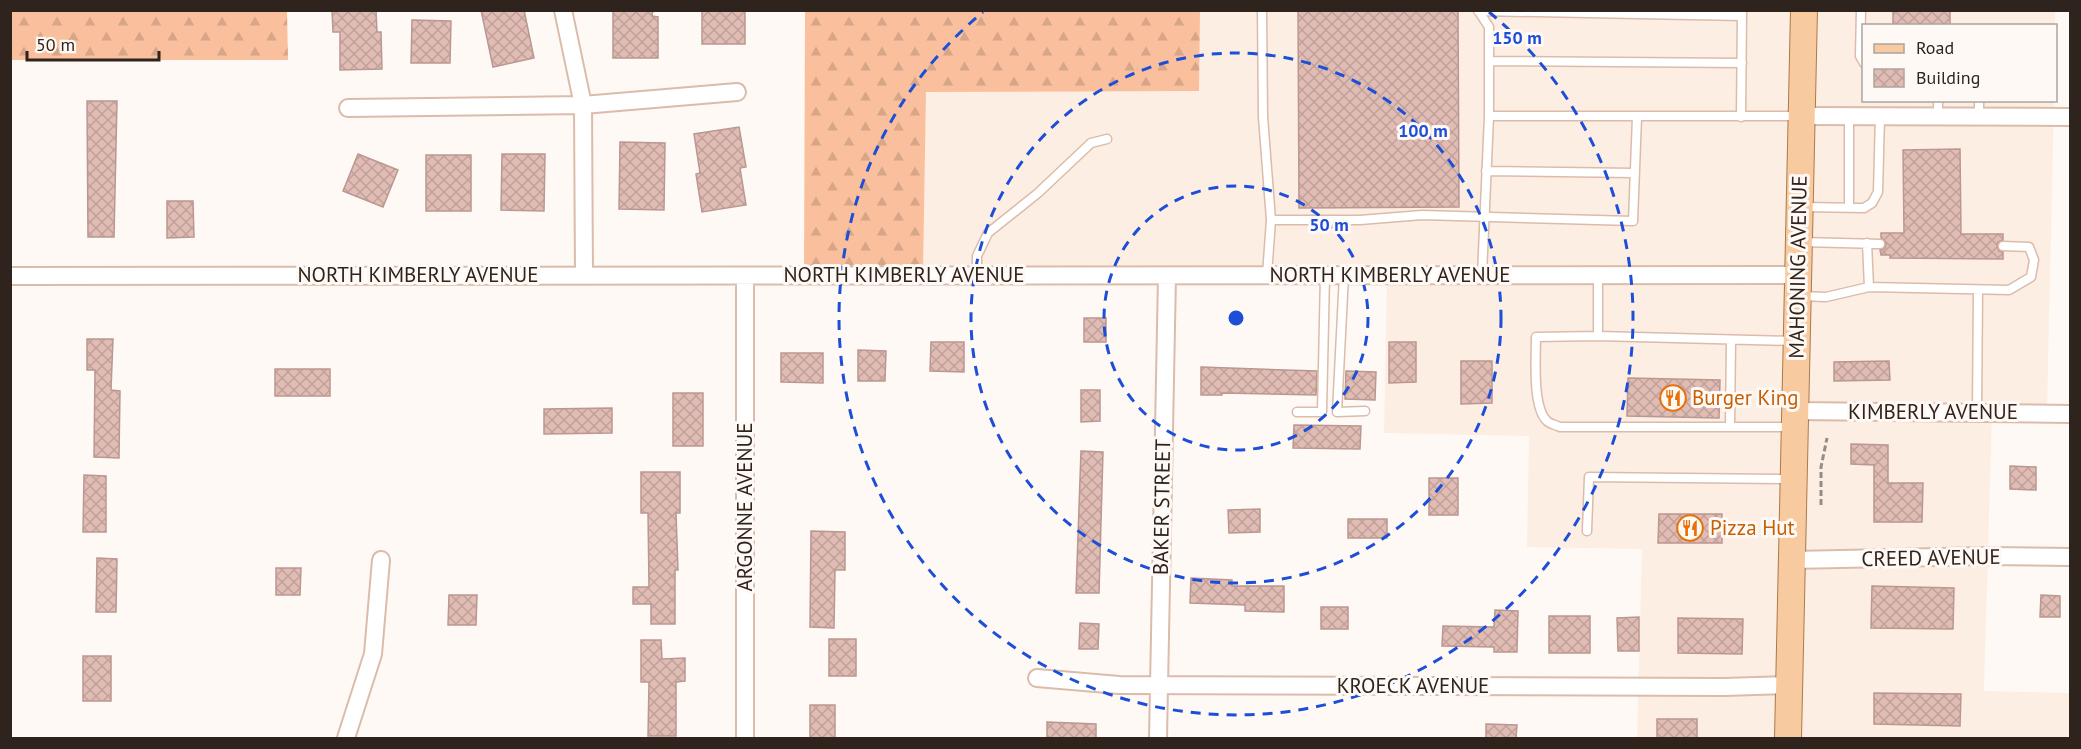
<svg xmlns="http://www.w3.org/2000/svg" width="2081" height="749" font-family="'PT Sans',sans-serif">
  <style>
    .built { fill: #fdeee4 }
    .forest { fill: url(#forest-firs) }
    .building { fill: url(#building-cross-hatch); stroke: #ba9790; stroke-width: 1.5 }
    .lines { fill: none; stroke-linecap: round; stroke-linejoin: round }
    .lane-casing { stroke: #dbbcaa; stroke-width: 11 }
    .street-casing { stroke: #dbbcaa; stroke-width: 20 }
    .primary-casing { stroke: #ad7949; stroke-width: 28 }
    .path { stroke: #958d87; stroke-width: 3; stroke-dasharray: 6 3; stroke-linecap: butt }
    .lane { stroke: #fff; stroke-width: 8 }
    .street { stroke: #fff; stroke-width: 16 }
    .primary { stroke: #f7caa0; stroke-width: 26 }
    .ring { fill: none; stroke: #1d4ed8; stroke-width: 3; stroke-dasharray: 10 8 }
    .labels { text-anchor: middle; stroke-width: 6; stroke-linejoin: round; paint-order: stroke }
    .street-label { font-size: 21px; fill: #2f241d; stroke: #fff9f5 }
    .food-label { font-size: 21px; fill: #c56008; stroke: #fff9f5; text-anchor: start }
    .centre { fill: #1d4ed8; stroke: #fff9f5; stroke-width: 3 }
    .ring-label { font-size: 18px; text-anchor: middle; font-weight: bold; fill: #1d4ed8; stroke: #fff9f5; stroke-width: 6; stroke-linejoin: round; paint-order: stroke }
  </style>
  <defs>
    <pattern id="forest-firs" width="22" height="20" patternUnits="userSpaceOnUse" patternTransform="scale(1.5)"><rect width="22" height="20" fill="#fac09d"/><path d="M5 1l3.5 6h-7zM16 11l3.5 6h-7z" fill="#d7a587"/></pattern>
    <pattern id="building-cross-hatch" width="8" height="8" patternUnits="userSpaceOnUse" patternTransform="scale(1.5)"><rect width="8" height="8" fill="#e0bcb4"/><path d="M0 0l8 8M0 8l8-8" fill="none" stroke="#c0a19a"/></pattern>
  </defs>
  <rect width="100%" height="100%" fill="#fff9f5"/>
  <path class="built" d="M927,11H2055V25L1864,26V100L2054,101L2047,413H1992L1984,691L2070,693V738H1637L1642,549L1527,547L1529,436L1384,433L1387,275H923Z"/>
  <path class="forest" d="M10,11H287L288,60H11Z
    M805,11H1200L1199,91L926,92L923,275L804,276Z"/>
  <path class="building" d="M332,10H376L377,32H381L382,69L340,70V32H333Z
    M481,10H524L534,58L493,67Z
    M613,10H653L652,16L658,17V58H613Z
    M702,10H745V44H702Z
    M1298,10H1458L1459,207L1299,208Z
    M1893,10H1950V26H1893Z
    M412,20L451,21L450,63H411Z
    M87,101H117L114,237H88Z
    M739,127L746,167L740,168L746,205L702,212L696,174L700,173L694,134Z
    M620,142L665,143L664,210L619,209Z
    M1960,149L1961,234H2003V240L1998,242L1997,246L1999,251L2003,252V259L1890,258V255H1881L1880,250L1885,248L1886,244L1881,238V233H1904L1903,150Z
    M358,154L398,170L383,207L343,191Z
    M502,154H545L544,211L501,210Z
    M426,155H471V211H426Z
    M167,201H193L194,237L167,238Z
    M1084,318H1106V342H1084Z
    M87,339H113L111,390L120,391L119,458L94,457L95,370H87Z
    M931,342H964V372L930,371Z
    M1389,342H1416V382L1389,383Z
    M858,350L886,351L885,381H858Z
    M781,353H823V383L781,382Z
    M1461,361H1492V403L1461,404Z
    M1889,361L1890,380L1834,381V362Z
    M1201,367L1317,371L1316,395L1222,393V395H1201Z
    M275,369H330V396H275Z
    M1346,371L1376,372L1375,400L1345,399Z
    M1628,378L1720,380L1719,418L1627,416Z
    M1081,390H1100V421L1081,422Z
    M673,393H703V446H673Z
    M612,408V433L544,434V409Z
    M1294,425L1361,426L1360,449L1293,448Z
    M1851,444L1888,445V483H1923L1922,522H1874V465L1851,464Z
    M1081,451L1103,452L1099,593H1076Z
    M2010,466L2036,467V490L2010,489Z
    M641,472H680V513H676L678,570H675V624H651V604H633V587H649L648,513H641Z
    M84,475L106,476V532H83Z
    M1429,478H1458V515H1429Z
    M1260,509V532L1229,533L1228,510Z
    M1659,514H1722V543H1658Z
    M1348,519H1387V538H1348Z
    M811,531L845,532V570H835L834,628L810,627Z
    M97,558L117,559L116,612H96Z
    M276,568H301L300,595H276Z
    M1191,578L1232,580V586H1284V612L1245,611V605L1190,603Z
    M1872,586L1954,588L1953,629L1871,628Z
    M449,595H477L476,625H448Z
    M2041,595L2060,596V617H2040Z
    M1321,607H1348V629H1321Z
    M1495,610L1518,611L1517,652H1494V647L1442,646L1443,626L1494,627Z
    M1549,616H1590V653H1549Z
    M1639,617V651H1618L1617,618Z
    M1678,618L1743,619L1742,654L1678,653Z
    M1080,623L1099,624L1098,649H1079Z
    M829,639H856V676H829Z
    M641,640H661L662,659L685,658V681L676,682V736H648L649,682H641Z
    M83,656H111V701H83Z
    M1874,693L1961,694L1960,726L1874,724Z
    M810,705H835V738H810Z
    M1657,719H1697V738H1657Z
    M1047,722L1096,724V738H1047Z
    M1486,724L1517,725L1516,738H1486Z"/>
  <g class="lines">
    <g class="lane-casing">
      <path id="lane" d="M1262,10L1263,117L1271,220L1267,275
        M1478,10L1489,27V116L1482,275
        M1861,10L1860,56L1864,63
        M1478,11L1742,16
        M1489,61L1742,63
        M1938,100V116
        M1489,116H1798
        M1741,117L1742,13
        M1979,117V100
        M1486,171L1634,173
        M1803,207L1864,208L1872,203L1878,192L1880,116
        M1849,207V115
        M1271,220H1360L1422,215L1633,221L1637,117
        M1802,242L1880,244
        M1867,243L1869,287
        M977,275V256L988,233L1038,193L1091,143L1107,139
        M1344,275L1337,412L1365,411
        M1598,275V336
        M1800,296L1826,297L1869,287L2009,290L2031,277L2034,260L2029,247L2003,246
        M1297,412H1322L1325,275
        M1977,412L1978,290
        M1730,426L1731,340
        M1791,427H1560C1556,425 1550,424 1547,421C1532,407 1536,357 1536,337L1598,336L1794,341
        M1587,531L1589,477L1790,479"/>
    </g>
    <g class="street-casing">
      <path id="street" d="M563,10L583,105L584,276
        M348,108L583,105L737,92
        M1802,116L2070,117
        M10,276L1798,275
        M1795,411L2070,414
        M1792,560L1987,556L2070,557
        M1037,678L1119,685L1724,687L1789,685
        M346,738L373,654L381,560
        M745,738V276
        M1158,738L1167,276"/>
    </g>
    <g class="primary-casing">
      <path id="primary" d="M1788,738L1804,10"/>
    </g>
    <path class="path" d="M1821,505V467L1827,438"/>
    <use href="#lane" class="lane"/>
    <use href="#street" class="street"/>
    <use href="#primary" class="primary"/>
  </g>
  <g class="ring">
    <circle cx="1236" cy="318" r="132"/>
    <circle cx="1236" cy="318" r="265"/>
    <path d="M1489 12A397 397 0 1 1 983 12"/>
  </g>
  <defs>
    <g id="restaurant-ring" transform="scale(1.35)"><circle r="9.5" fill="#fff9f5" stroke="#e8710a" stroke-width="1.5"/><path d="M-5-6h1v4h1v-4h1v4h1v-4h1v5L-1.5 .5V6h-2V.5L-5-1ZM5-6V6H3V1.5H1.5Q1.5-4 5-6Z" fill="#e8710a"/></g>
  </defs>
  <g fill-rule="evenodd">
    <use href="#restaurant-ring" x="1673" y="398"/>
    <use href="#restaurant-ring" x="1690" y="528"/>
  </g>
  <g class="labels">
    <g class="street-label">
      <text transform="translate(1798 267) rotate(-89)" y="7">MAHONING AVENUE</text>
      <text x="418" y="282">NORTH KIMBERLY AVENUE</text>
      <text x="904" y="282">NORTH KIMBERLY AVENUE</text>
      <text x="1390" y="282">NORTH KIMBERLY AVENUE</text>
      <text x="1933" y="419">KIMBERLY AVENUE</text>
      <text transform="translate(745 507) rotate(-90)" y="7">ARGONNE AVENUE</text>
      <text transform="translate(1162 507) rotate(-89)" y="7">BAKER STREET</text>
      <text transform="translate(1931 558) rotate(-1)" y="7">CREED AVENUE</text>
      <text x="1413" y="693">KROECK AVENUE</text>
    </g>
    <g class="food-label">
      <text x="1692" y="405">Burger King</text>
      <text x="1710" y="535">Pizza Hut</text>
    </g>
  </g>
  <circle cx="1236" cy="318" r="9" class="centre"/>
  <g class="ring-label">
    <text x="1517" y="44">150 m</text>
    <text x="1423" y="137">100 m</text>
    <text x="1329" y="231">50 m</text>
  </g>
  <rect width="2081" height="749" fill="none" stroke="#2f241d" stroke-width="24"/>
  <rect x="1862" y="24" width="195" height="78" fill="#fff9f5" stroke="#aca49f" stroke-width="1.5"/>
  <rect x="1874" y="44" width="30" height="9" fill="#f7caa0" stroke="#aca49f" stroke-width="1.5"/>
  <text x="1916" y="54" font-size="18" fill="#2f241d">Road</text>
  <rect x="1874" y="69" width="30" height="18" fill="url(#building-cross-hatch)" stroke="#aca49f" stroke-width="1.5"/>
  <text x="1916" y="84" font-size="18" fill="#2f241d">Building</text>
  <path d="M27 51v9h132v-9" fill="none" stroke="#2f241d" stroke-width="3"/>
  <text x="36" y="51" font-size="18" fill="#2f241d" stroke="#fff9f5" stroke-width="4.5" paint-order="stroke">50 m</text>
</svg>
